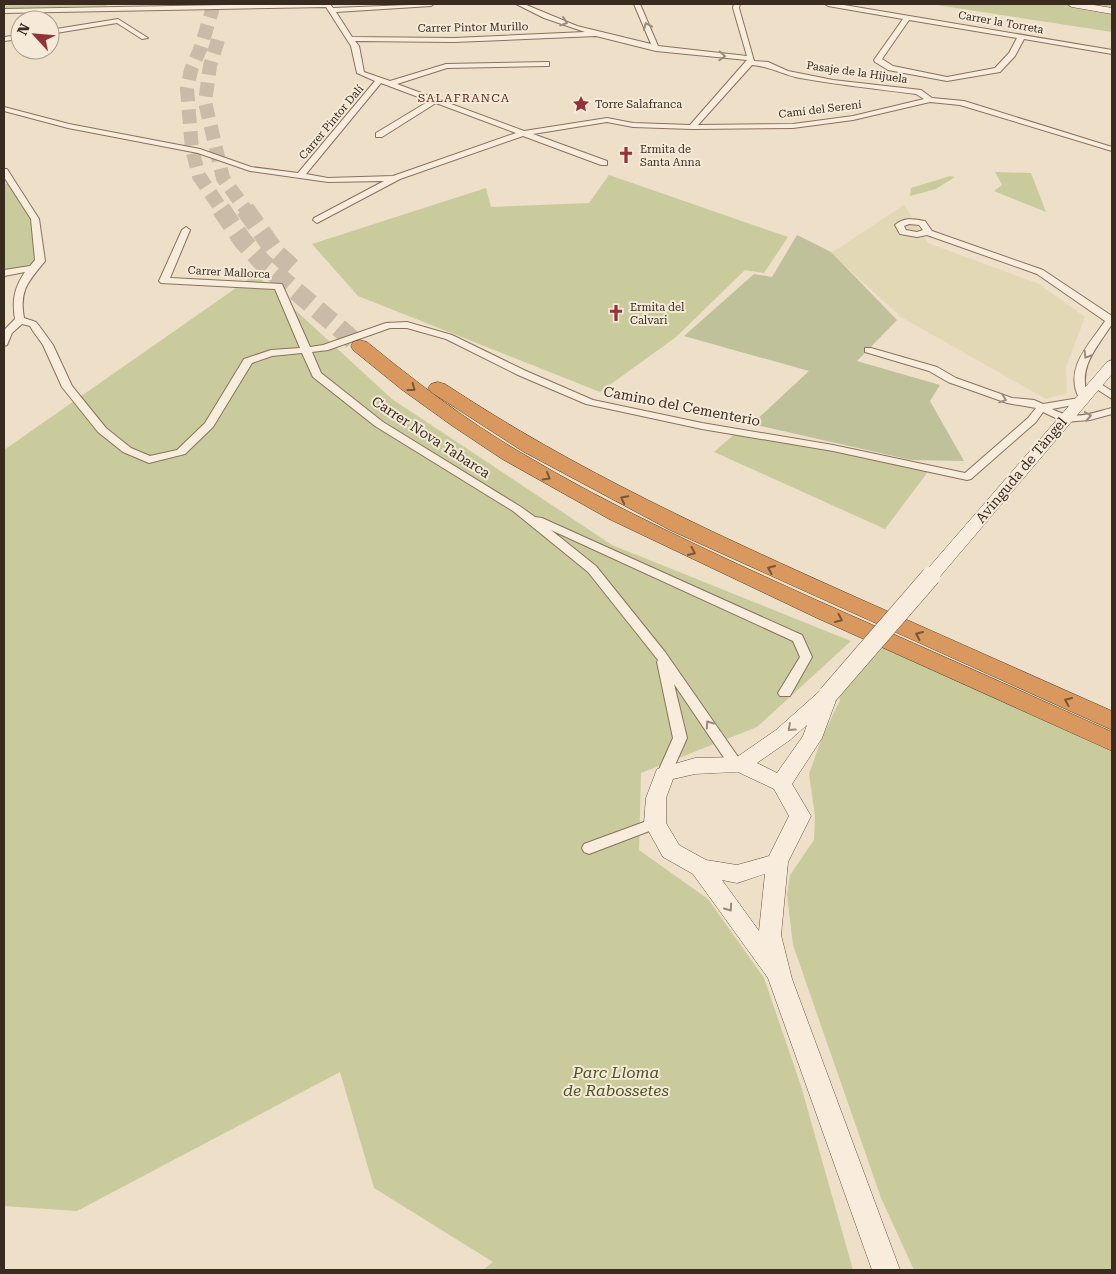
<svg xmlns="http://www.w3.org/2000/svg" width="1116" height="1274" font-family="'Roboto Serif',serif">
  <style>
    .farmland { fill: #e3d8b6 }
    .green { fill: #cacb9c }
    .cemetery { fill: #bfc19b }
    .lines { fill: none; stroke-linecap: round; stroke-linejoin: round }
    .highway-tunnel-far1 { stroke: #c9bba7; stroke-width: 14; stroke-dasharray: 14 8; stroke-linecap: butt }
    .highway-tunnel { stroke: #c9bba7; stroke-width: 19; stroke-dasharray: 19 9; stroke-linecap: butt }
    .street-casing { stroke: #89715e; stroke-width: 2 }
    .secondary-casing { stroke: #6b5241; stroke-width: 1 }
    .highway-casing { stroke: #574032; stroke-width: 1 }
    .street { fill: #f8eddc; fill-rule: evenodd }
    .secondary { fill: #f8eddc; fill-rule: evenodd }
    .highway { fill: #d8985e; fill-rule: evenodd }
    .secondary-bridge-casing { stroke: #6b5241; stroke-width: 20; stroke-linecap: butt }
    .secondary-bridge { stroke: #f8eddc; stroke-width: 19 }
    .oneway { stroke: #998c7e }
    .oneway2 { stroke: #795739 }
    .labels { text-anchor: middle; stroke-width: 4; stroke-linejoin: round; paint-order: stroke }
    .far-street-label { font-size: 11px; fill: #3a2b21; stroke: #f5ead8 }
    .far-poi-label { font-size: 11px; fill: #3a2b21; stroke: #f5ead8; text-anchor: start }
    .far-neighbourhood-label { font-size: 12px; letter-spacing: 1px; fill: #652a22; stroke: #f5ead8 }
    .street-label { font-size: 14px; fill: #3a2b21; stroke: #f5ead8 }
    .near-park-label { font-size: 16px; font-style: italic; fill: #4e5528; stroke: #f5ead8 }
  </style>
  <rect width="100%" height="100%" fill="#eddfc8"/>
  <path class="farmland" d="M904,205L928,243L1039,284L1085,317L1066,367L1067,393L1046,399L901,317L831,253Z"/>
  <path class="green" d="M4,4H107L106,6L15,8H4Z
    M930,4H1112V32Z
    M995,172L1031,173L1046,212L994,191L1002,185Z
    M609,175L788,237L764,273L745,270L676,337L600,392L358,296L312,244L486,188L491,207L589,203Z
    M950,176L955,177L936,189L910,196L911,188Z
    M11,183L35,219L40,261L33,268L4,273V184Z
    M256,274L392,399L612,545L851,641L757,727L641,773L639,850L708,899L764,978L801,1086L853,1270H483L493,1262L374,1188L340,1072L77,1211L4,1206V450Z
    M737,432L930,469L885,529L714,452Z
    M881,646L1112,752V1270H914L881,1198L793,945L787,895L790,875L814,840L815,816L809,774L821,740L840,700L838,689Z"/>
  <path class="cemetery" d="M797,235L831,252L897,320L857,361L940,385L930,401L964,461L911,460L752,424L809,371L684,336L754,274L772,277Z"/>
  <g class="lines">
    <path class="highway-tunnel-far1" d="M214,4L201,47L191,70L187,89L192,149L199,176L222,210
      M218,40L210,66L205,102L223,178L246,210"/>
    <path class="highway-tunnel" d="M221,209L243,241L263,263L360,346
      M245,209L277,254L297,272"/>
    <g class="street-casing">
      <path id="street" d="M287,4H330L333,8L434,4L431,6L336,12L352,37L454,38L585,32L544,18L516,4H524L577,26L651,44L634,4H640L658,46L747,56L733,8L734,4H740L739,8L754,61L768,62L788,71L833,80L921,90L932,98L964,101L1112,147V151L960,105L930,102L853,120L793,128L692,129L633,127L607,122L533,134L607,161V165H601L523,136L400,179L317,223L313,220L314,218L384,181L328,182L250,171L198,153L68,128L4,111V107L69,124L200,149L251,167L298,173L375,81L357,73L351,46L326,7L4,13V9ZM596,36L656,51L747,60L690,125L633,123L607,118L524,131L397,84L447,68L546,66H549V62L446,64L390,81L364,72L359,46L355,41L454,42ZM752,65C769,66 784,75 800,78C839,85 877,89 916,94L924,99L853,116L793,124L698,125ZM381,83L429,101L376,133V137H382L436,103L516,133L393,176L328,178L306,174Z
        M825,4H838L1112,50V54L1024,39L1015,56L1000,72L947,81L888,70L875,62L874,60L903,19L828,6ZM909,20L1017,38L1009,53L995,68L947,77L893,66L882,59Z
        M118,19L148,38L142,39L117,23L50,34V30Z
        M20,35V39L4,41V37Z
        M4,169H7L39,219L45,261C28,282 19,290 24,318L36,322L40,327L53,345L72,386L106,428L131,448L150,456L177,450L205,423L244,359L271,350L300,348L275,289L161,283L159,281L182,230L186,227L190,230L170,278L282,284L310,347L323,345L386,323L407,322L452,335L526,371L593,400L702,423L833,445L965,473L1028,418L1036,408L1007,403L948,382L929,371L865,352V348H871L937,367L956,378L1012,398L1034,400L1043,404L1079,398C1064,368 1089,345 1105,321L1037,274L927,235L917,237L900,234L895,225C904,217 913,219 925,221L932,231L1043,270L1112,316V324C1097,348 1077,367 1088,397L1084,403L1052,409C1075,421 1088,414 1112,408V414L1090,420L1064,422L1043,412L1036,422L971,479L967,480L833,451L702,429L586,404L518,375L446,339L407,328H390L328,350L312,352L321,373L383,422L521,507L535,517L542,518L802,635L812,657L790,696H780L778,693L800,657L793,641L551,530L596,566L665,652L743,764L741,768H731L674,684L687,738L671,774L669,778H659L657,774L673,738L657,662L658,660L588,572L513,511L375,426L313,377L302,353L272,356L252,363L213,427L185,454L149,463L123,452L98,432L62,387L43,345L33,331L30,326L22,324L12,333L7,345L4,346V330L15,319C12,301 14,288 25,272L4,276V270L30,266L35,260L31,219L4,177ZM909,224L919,225L923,230L917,232L906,230L904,226Z
        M1096,381L1112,391V399L1092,386V382Z
        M655,818L660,819L662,823L660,827L589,854L584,852L582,848L584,844Z"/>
    </g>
    <g class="secondary-casing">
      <path id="secondary" d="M1067,4H1088L1112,8V14L1072,7Z
        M1112,360V374L937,580L931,582L925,580L922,576L925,572L1107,362Z
        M828,688L835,690L838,695L822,738L792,784L811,816L788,862L781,935L792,979L900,1270H872L768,978L693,874L663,857L644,823L646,798L657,769L695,758L737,757L776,730L821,690ZM807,725L803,736L777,773L757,763L790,740ZM738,772L774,789L789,816L769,856L737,865L706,860L679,845L666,823V798L673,779L695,774ZM765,874L759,931L722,880L737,883Z"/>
    </g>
    <g class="highway-casing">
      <path id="highway" d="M360,340L367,342C415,381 464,419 518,451C613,508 713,553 814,599C913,643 1013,687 1112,732V751L817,618L609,519L502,459L451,425L401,389L353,350L351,346L353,342Z
        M438,382L445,384C578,472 715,534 860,599C944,636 1028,674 1112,711V730L670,530L524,452L431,392L428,388L431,384Z"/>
    </g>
    <use href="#street" class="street"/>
    <use href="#secondary" class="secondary"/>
    <use href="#highway" class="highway"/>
    <g class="secondary-bridge-casing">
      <path id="secondary-bridge" d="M828,695L931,576"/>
    </g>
    <use href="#secondary-bridge" class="secondary-bridge"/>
  </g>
  <defs><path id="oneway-chevron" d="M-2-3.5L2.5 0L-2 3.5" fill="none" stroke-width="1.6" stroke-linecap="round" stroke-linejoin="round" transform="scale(1.25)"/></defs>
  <g class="oneway">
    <use href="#oneway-chevron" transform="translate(564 22) rotate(19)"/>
    <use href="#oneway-chevron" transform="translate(647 26) rotate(-112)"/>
    <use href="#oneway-chevron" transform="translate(722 56) rotate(3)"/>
    <use href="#oneway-chevron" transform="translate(1087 355) rotate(122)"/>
    <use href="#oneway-chevron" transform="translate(1003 399) rotate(19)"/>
    <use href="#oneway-chevron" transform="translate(1088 416) rotate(-9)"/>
    <use href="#oneway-chevron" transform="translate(709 724) rotate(-125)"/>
    <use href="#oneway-chevron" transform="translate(791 728) rotate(138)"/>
    <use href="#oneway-chevron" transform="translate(729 908) rotate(54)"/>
  </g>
  <g class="oneway2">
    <use href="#oneway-chevron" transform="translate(412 388) rotate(37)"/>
    <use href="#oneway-chevron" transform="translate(547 477) rotate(30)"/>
    <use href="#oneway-chevron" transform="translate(624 499) rotate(-153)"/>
    <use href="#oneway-chevron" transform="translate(692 552) rotate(25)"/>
    <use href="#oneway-chevron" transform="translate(771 569) rotate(-156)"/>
    <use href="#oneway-chevron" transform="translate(839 619) rotate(25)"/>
    <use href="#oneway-chevron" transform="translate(919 635) rotate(-156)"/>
    <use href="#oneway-chevron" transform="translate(1068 701) rotate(-156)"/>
  </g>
  <defs>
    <g id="sight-bare" transform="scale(1.35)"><path d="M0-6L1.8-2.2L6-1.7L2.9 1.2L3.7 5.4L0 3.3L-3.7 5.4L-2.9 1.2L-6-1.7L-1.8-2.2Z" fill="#963039" stroke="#f5ead8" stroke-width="2.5" paint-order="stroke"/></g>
    <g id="church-bare" transform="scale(1.35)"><path d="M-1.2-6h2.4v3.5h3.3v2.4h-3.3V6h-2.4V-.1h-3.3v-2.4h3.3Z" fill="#963039" stroke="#f5ead8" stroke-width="2.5" paint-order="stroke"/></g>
  </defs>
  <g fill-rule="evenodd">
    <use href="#sight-bare" x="581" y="104"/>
    <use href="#church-bare" x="626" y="155"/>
    <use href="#church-bare" x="616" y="313"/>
  </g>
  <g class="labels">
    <g class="far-street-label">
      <text transform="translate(1001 22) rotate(10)" y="4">Carrer la Torreta</text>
      <text transform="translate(473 27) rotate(-1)" y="4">Carrer Pintor Murillo</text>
      <text transform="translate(857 72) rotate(8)" y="4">Pasaje de la Hijuela</text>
      <text transform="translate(820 109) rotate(-7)" y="4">Camí del Serení</text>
      <text transform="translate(331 122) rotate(-50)" y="4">Carrer Pintor Dalí</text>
      <text transform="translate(229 272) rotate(3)" y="4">Carrer Mallorca</text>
    </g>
    <g class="far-poi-label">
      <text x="595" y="108">Torre Salafranca</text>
      <text x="640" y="153">Ermita de<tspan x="640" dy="13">Santa Anna</tspan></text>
      <text x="630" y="311">Ermita del<tspan x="630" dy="13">Calvari</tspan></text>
    </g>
    <g class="far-neighbourhood-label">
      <text x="464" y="102">SALAFRANCA</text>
    </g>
    <g class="street-label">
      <text transform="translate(682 406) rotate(11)" y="5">Camino del Cementerio</text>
      <text transform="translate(431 437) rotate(33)" y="5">Carrer Nova Tabarca</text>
      <text transform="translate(1021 470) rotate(-50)" y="5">Avinguda de Tàngel</text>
    </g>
    <g class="near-park-label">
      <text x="616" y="1078">Parc Lloma<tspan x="616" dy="18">de Rabossetes</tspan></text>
    </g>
  </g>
  <rect width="1116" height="1274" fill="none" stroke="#3a2b21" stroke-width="10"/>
  <g transform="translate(35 35) rotate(296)"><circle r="24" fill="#f5ead8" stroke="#aa9e8f"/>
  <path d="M0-4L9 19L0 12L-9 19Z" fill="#963039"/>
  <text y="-8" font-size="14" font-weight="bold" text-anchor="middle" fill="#3a2b21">N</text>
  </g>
</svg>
